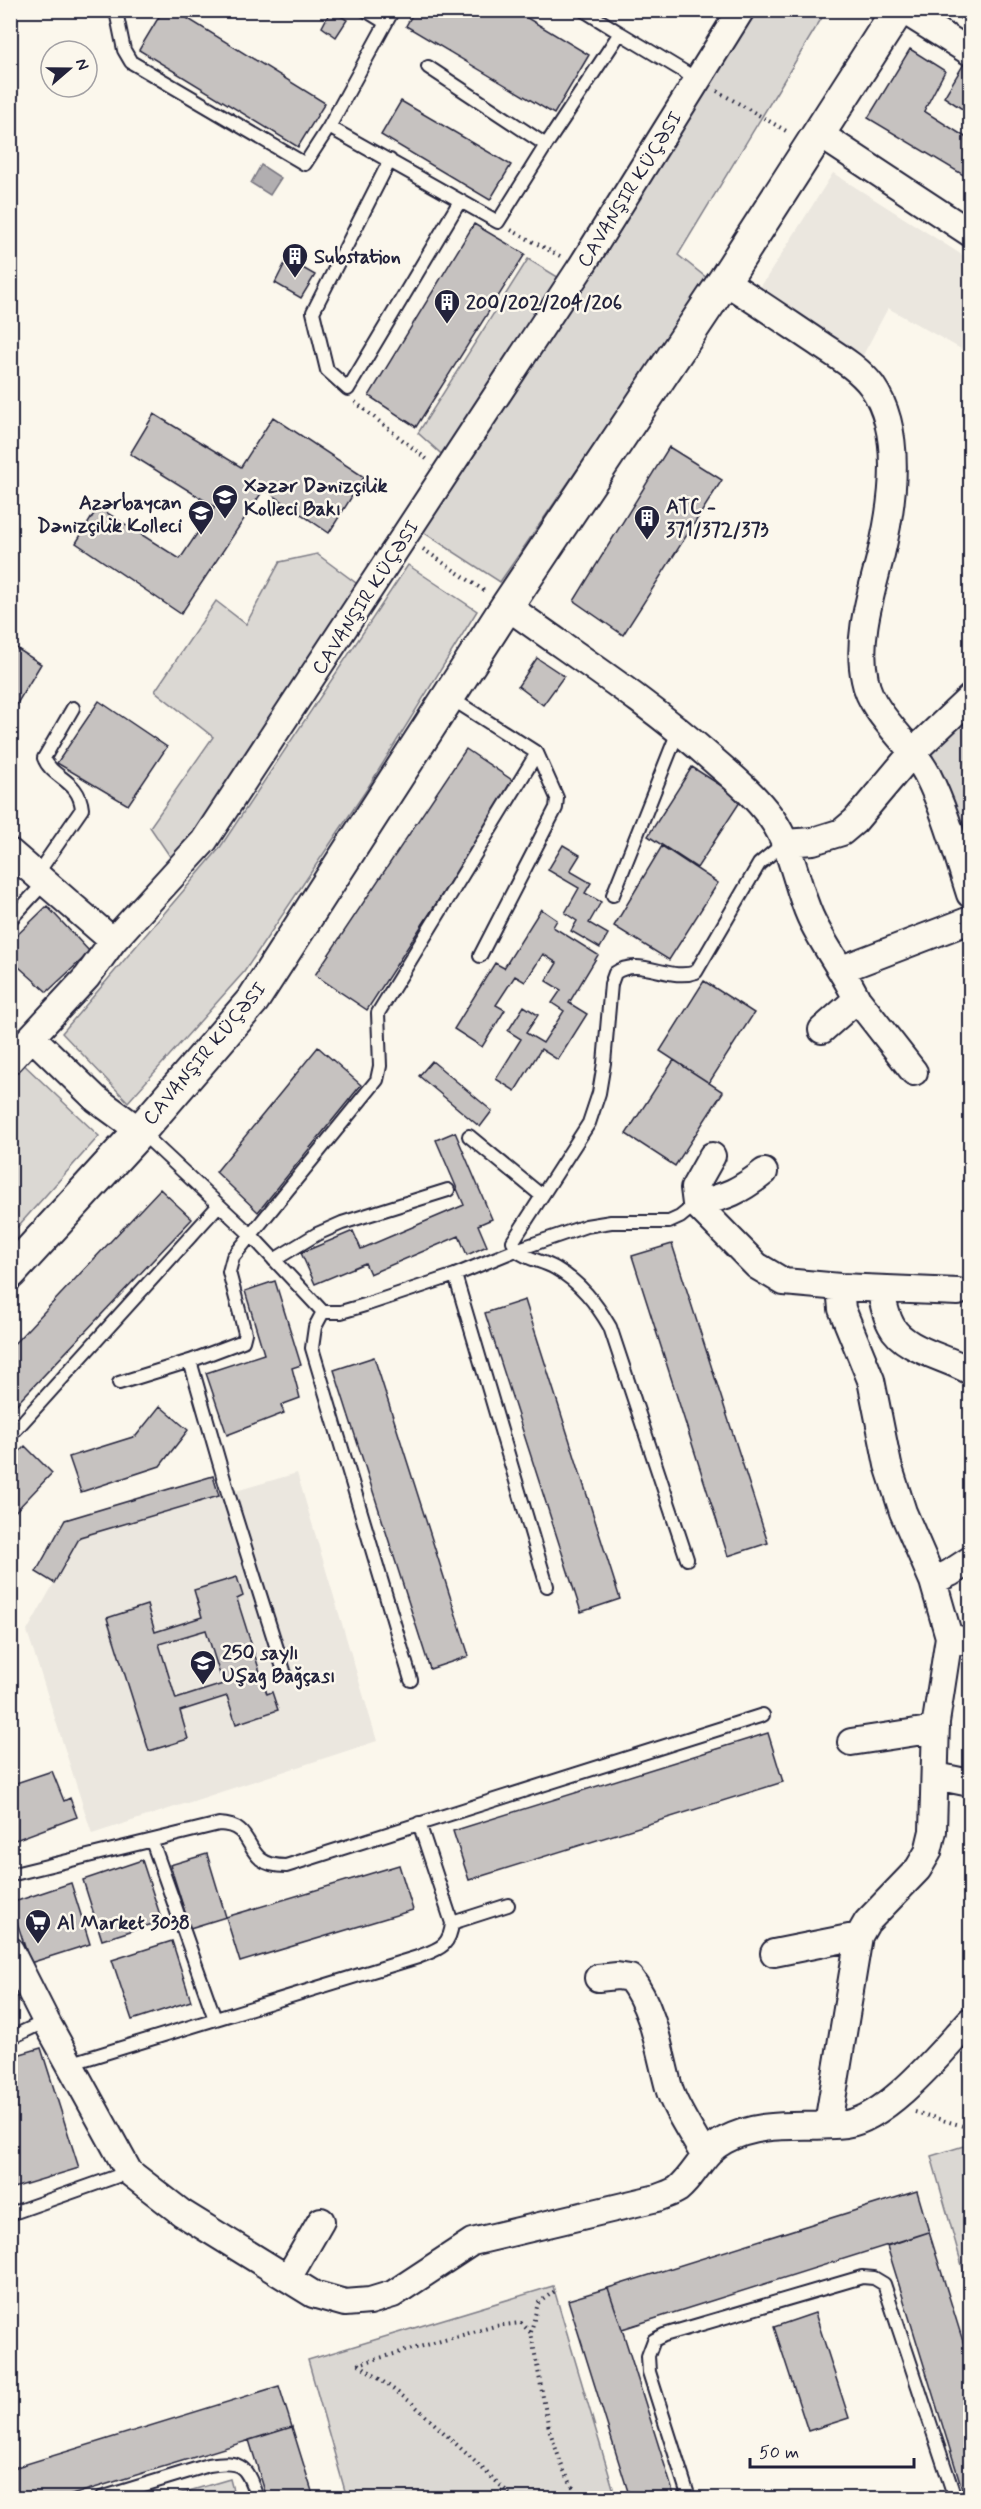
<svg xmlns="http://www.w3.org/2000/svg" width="981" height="2509" font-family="Mynerve,sans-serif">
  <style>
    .built { fill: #ebe7df }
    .green { fill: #dbd8d3; stroke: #7e7d87; stroke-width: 1.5 }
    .water { fill: #b1aeb0; stroke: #787681; stroke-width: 1.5 }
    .building { fill: #c6c2c0; stroke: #22223b; stroke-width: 1.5; fill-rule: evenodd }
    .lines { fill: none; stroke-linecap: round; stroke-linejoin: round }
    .service-casing { stroke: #22223b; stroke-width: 16 }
    .minor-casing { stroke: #22223b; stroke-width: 30 }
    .tertiary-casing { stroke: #22223b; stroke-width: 36 }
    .path { stroke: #22223b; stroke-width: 4; stroke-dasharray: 1.5 4.5; stroke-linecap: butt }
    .service { stroke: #fbf7ec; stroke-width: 12 }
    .minor { stroke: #fbf7ec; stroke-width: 26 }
    .tertiary { stroke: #fbf7ec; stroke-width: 32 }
    .labels { text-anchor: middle; stroke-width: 5; stroke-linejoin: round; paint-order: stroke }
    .street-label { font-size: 20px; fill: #22223b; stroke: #fbf7ec }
    .poi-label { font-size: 20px; font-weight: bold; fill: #22223b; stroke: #fbf7ec; text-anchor: start }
  </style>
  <rect width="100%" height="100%" fill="#fbf7ec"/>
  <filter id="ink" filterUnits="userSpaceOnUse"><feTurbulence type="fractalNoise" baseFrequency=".0167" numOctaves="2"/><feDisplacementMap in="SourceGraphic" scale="12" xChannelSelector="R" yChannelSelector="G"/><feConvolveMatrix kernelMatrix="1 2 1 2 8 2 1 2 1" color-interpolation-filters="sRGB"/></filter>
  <g filter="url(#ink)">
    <path class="built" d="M833,173L970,260V354L888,308L863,355L760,288Z
      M297,1473L377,1741L92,1834L27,1631L80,1537Z"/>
    <path class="green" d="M755,11H826L678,255L708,279L500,582L423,532L619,221Z
      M528,259L561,279L447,459L418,433Z
      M317,554L360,586L234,775L173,861L150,827L213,737L155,691L216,601L246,624L280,562Z
      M408,565L477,611L367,789L244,972L128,1102L62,1033L219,849Z
      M970,714V858L931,751Z
      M18,1059L99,1136L11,1234L10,1067Z
      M970,2144V2294L931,2156Z
      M553,2286L616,2498H347L308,2360Z
      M230,2479L235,2498H165Z"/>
    <path class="water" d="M261,165L281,178L270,195L251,183Z"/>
    <path class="building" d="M163,10H174L325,103L298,147L139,50Z
      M331,10L347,20L336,37L322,27Z
      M415,10H514L589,55L554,114L406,26Z
      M970,10V25L949,11V10Z
      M910,49L945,71L924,111L970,140V179L868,118Z
      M965,62L970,66V114L944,97Z
      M401,101L511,165L490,200L381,135Z
      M474,224L525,254L416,427L369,396Z
      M287,259L315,275L301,298L275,283Z
      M154,414L241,467L273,417L364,477L329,533L264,489L181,614L76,543L98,507L180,559L215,507L130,454Z
      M669,447L722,480L623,635L574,601Z
      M10,644L41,664L15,707L10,704Z
      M537,658L564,676L543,705L518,686Z
      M99,701L167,747L128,805L57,763Z
      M466,749L515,782L367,1010L315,975Z
      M692,767L742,799L697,868L648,836Z
      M563,845L580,855L570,871L591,883L585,893L601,902L589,923L608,934L600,948L571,931L577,921L565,913L579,888L548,870Z
      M662,846L718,883L669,960L614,926Z
      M47,906L90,952L47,992L10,959V942Z
      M541,909L557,920L553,927L598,955L569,1003L587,1014L558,1060L541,1049L515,1091L496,1079L521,1039L508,1031L524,1006L538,1015L526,1033L543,1043L564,1011L552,1003L561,990L546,981L557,963L543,954L525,982L515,976L496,1005L505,1010L482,1047L454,1029L495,963L504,968Z
      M704,981L754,1013L709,1083L660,1051Z
      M318,1047L361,1085L258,1212L216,1172Z
      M674,1060L723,1092L675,1166L626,1134Z
      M432,1061L492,1111L480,1127L419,1076Z
      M455,1132L492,1219L478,1225L487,1246L467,1255L459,1236L370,1274L365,1263L315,1284L301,1253L353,1231L361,1249L464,1205L436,1140Z
      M160,1189L192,1219L10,1411V1348Z
      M672,1244L768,1543L728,1556L632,1256Z
      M275,1281L301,1365L292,1368L300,1398L281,1405L284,1413L227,1435L206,1373L264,1354L245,1291Z
      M525,1300L620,1599L581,1612L485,1313Z
      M374,1357L469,1656L430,1669L334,1370Z
      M160,1406L188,1430L160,1466L81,1492L69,1457L136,1436Z
      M25,1446L52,1473L10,1517V1461Z
      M213,1476L219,1496L80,1537L54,1583L36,1572L65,1520Z
      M237,1577L243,1596L237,1599L267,1694L272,1692L278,1710L236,1724L227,1696L180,1711L188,1739L149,1751L107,1618L147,1605L155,1632L202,1617L194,1590ZM206,1630L223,1684L176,1699L159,1644Z
      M768,1733L783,1782L469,1880L453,1831Z
      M52,1771L64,1801L70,1798L77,1817L10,1842V1785Z
      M207,1854L226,1917L190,1928L170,1865Z
      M142,1860L162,1921L102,1940L83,1880Z
      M399,1865L413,1910L240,1962L226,1917Z
      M71,1883L90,1944L30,1963L11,1903Z
      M172,1941L191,2001L132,2020L112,1960Z
      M41,2048L79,2168L10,2189V2057Z
      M917,2191L929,2232L622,2329L608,2288Z
      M929,2232L970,2364V2498H965L887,2246Z
      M608,2288L622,2329L675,2498H630L568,2300Z
      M815,2313L849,2418L808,2431L774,2327Z
      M279,2386L292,2427L62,2498H10V2469Z
      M292,2427L314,2498H267L249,2440Z"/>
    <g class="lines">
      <g class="service-casing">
        <path id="service" d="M120,10L117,16L124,50L131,62L305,164L329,127
          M365,10L386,23
          M393,10L329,127L498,222L546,145
          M620,33L698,80
          M428,67L546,145L620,33L583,10
          M390,160L313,312L327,370L348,389L460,201
          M449,697L537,753L557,798L556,808L480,956
          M37,874L82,809C79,779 52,779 44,758L73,708
          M613,895L679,729
          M10,920L46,881
          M141,1132L251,1235L323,1312L315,1327L312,1348L411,1680
          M469,1136L542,1196
          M274,1260L317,1234L342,1223L448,1190
          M455,1275L547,1586
          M323,1312H341L365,1305L455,1275L516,1250L586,1226L611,1222H669L680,1217L696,1204
          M190,1361L228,1493L284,1671
          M119,1383L190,1361L243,1341L245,1333L229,1272L233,1257L377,1080L380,1066L378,1013L537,753
          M10,1436L218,1206
          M687,1559L610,1327C596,1303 580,1282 555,1268C541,1260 530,1261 516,1250L513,1241L589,1123L599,1093L604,1063L611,984L615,973C640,956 669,982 696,972L759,864L784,843
          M152,1841L215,2019
          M10,1875L219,1824C260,1825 239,1866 286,1866L763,1715
          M452,1923L508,1905
          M10,2038L46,2021
          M69,2064L418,1957C438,1949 450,1947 452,1923L419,1823
          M10,2214L129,2172
          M101,2498L209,2465C243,2459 247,2468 257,2498
          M689,2498L649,2372L648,2356L654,2340L664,2335L862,2277L874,2278L884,2284L955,2498"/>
      </g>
      <g class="minor-casing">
        <path id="minor" d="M903,10L970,52
          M818,133L970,233
          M724,281C755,300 785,321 815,341C834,354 858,367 872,386C904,432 893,504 881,554C871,594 856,639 865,680C871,714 911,743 927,774C946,812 957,854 970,894
          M507,606C576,656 648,702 711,758C733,777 755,795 772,819C792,847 796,885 810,916C823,945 843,970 857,999L822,1030
          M784,843L813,841L842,832L855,821L913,752L970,698
          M10,852L113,941
          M842,969L970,920
          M857,999L914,1072
          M32,1037L96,1099L140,1131
          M10,1060L87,977L113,941L204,841L581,267L741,10
          M712,1156L694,1188L696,1204L757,1266L784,1282L840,1287L842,1309L871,1380L888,1465L903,1512L933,1581L949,1637L936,1722L933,1831L928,1852L918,1869L867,1922L859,1936L828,2124
          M696,1204C727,1196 739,1192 764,1172
          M840,1287L958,1292
          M880,1289C883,1300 885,1314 891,1325C903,1350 947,1357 970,1371
          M933,1581L950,1573L970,1560
          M949,1637L970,1642
          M851,1742L936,1729
          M936,1776L970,1783
          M10,1950L46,2021L129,2172L182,2213L313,2294L345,2303L370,2301L393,2294L472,2242L657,2198C664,2195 672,2193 678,2189C696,2174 703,2151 725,2140C765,2119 803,2129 846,2124C888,2118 942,2051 970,2021
          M774,1953L859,1936
          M598,1978L617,1976L630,1978C654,2009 659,2051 669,2088C674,2107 694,2136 704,2155
          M288,2278L321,2221"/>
      </g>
      <g class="tertiary-casing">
        <path id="tertiary" d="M10,1273L140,1131L253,1000L507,606L724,281L898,10"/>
      </g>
      <path class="path" d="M717,91L788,132
        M511,230L560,256
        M355,402L429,461
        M423,549L486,592
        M915,2112L970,2128
        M531,2332L538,2303L555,2291
        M358,2364L495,2326L521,2323L531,2333L549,2429L563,2469L579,2498
        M359,2364L412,2403L514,2498
        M484,2498L506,2490"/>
      <use href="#service" class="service"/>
      <use href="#minor" class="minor"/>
      <use href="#tertiary" class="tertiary"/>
    </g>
  </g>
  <defs>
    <g id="building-pin" transform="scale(1.35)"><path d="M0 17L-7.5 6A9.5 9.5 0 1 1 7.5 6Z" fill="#22223b" stroke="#fbf7ec"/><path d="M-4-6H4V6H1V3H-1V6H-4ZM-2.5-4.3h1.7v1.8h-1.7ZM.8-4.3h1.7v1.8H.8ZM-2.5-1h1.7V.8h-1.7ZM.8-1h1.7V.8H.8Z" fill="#fff"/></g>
    <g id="university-pin" transform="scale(1.35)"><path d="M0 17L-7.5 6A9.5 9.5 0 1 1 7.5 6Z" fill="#22223b" stroke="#fbf7ec"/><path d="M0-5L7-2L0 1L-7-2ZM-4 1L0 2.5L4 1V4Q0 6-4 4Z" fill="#fff"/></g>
    <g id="school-pin" transform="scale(1.35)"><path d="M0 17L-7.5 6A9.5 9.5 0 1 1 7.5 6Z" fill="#22223b" stroke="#fbf7ec"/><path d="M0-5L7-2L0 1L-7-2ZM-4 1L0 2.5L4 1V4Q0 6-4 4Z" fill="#fff"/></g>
    <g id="supermarket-pin" transform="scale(1.35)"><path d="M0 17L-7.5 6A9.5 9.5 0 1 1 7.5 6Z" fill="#22223b" stroke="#fbf7ec"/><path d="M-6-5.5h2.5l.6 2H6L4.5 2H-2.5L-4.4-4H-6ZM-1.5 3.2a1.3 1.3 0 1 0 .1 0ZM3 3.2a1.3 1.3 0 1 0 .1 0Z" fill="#fff"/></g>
  </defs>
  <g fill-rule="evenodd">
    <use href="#building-pin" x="295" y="256"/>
    <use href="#building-pin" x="447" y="302"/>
    <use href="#university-pin" x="225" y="497"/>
    <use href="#university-pin" x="201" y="513"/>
    <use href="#building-pin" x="647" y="518"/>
    <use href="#school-pin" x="203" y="1663"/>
    <use href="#supermarket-pin" x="38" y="1922"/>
  </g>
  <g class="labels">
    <g class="street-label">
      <text transform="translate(629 189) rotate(-58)" y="7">CAVANŞIR KÜÇƏSI</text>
      <text transform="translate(365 597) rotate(-57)" y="7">CAVANŞIR KÜÇƏSI</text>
      <text transform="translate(204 1053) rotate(-50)" y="7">CAVANŞIR KÜÇƏSI</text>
    </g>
    <g class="poi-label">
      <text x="314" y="263">Substation</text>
      <text x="466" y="309">200/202/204/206</text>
      <text x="244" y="492">Xəzər Dənizçilik<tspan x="244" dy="23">Kolleci Bakı</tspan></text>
      <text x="182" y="509" text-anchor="end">Azərbaycan<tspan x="182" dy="23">Dənizçilik Kolleci</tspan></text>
      <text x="666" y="513">ATC -<tspan x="666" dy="23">371/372/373</tspan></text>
      <text x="222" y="1659">250 saylı<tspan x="222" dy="23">Uşag Bağçası</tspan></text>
      <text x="57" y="1929">Al Market 3038</text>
    </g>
  </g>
  <rect width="981" height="2509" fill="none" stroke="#fbf7ec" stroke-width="36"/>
  <rect x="18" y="18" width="945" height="2473" fill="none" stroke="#22223b" stroke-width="2" filter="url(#ink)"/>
  <g transform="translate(69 69) rotate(70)"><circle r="28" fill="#fbf7ec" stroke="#a4a2a5" stroke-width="1.5"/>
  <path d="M0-4.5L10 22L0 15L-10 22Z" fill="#22223b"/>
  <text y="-9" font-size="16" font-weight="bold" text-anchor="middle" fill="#22223b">N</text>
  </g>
  <path d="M750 2458v9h164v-9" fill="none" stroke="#22223b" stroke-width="3"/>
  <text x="759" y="2458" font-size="18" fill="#22223b" stroke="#fbf7ec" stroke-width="4.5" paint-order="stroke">50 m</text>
</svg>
